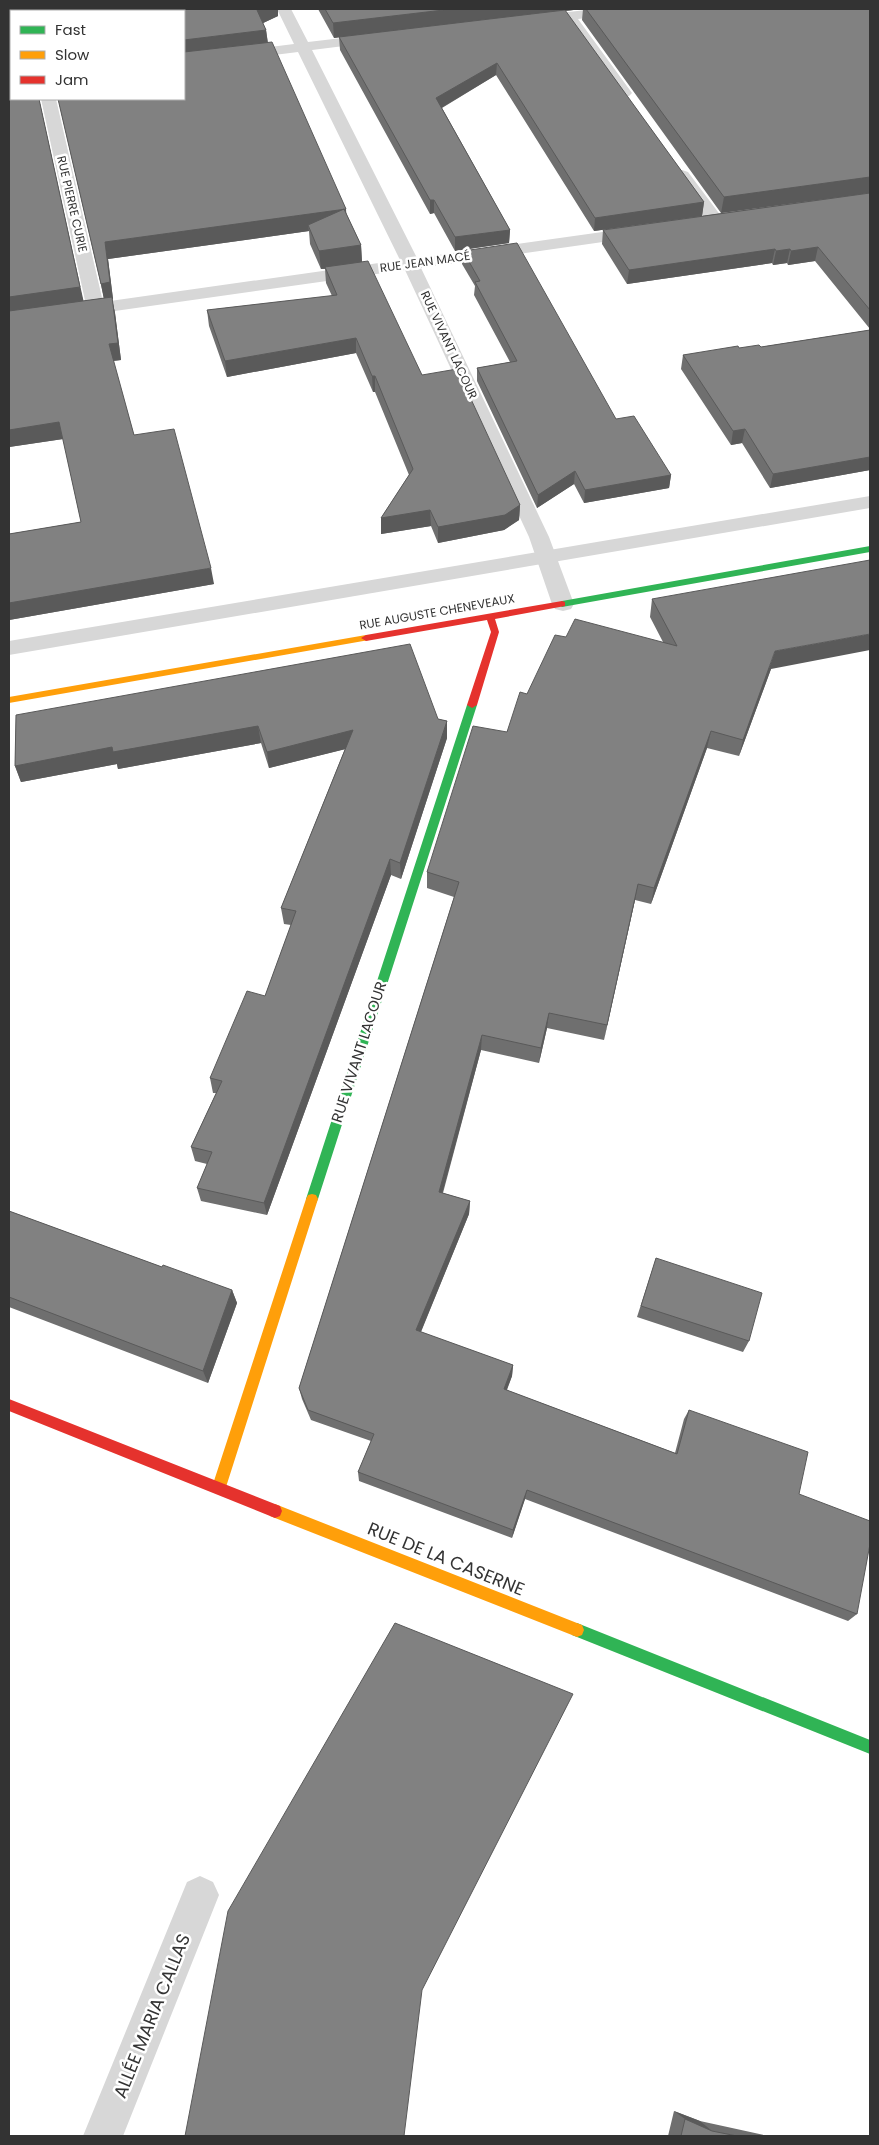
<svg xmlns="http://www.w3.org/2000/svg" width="879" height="2145" font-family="Poppins,sans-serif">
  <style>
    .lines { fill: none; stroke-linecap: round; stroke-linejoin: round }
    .lane { fill: #d7d7d7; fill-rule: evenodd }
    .street { fill: #d7d7d7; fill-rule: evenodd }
    .fast { fill: #30b455; fill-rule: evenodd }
    .slow { fill: #ff9f0a; fill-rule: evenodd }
    .jam { fill: #e5322d; fill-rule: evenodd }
    .wall { fill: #6f6f6f; fill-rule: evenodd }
    .shaded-wall { fill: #5a5a5a }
    .building { fill: #818181; stroke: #5a5a5a }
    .labels { text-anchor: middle; stroke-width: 5; stroke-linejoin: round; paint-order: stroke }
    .far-street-label { font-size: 12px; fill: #333; stroke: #fff }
    .street-label { font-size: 15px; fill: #333; stroke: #fff }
    .near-street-label { font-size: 18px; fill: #333; stroke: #fff }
  </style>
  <rect width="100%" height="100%" fill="#fff"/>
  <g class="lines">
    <path class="lane" d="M870,496V508L9,655V641Z"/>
    <path class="street" d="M277,9H291L308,42L376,34L381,35L383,38L381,41L376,42L312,50L417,258L638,227L644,228L646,232L644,236L638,237L421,268L549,537L574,604L571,609L563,611L555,609L552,604L529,537L405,270L9,326V316L86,305L41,99H56L103,302L400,260L298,52L184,66V58L294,44Z
      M595,9H637L635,12L630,13L578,19L632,93L629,96H619L565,21L533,24L528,23L526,20L528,17L533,16Z
      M682,170L688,172L721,216L723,220L721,224H709L674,175L676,172Z
      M200,1876L213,1882L219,1895L123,2136H83L187,1882Z"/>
    <path class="fast" d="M870,546V552L562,607L558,604L562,601Z
      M472,702L477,705L318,1199L316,1203L312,1204L308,1203L306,1199L467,705Z
      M577,1623L870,1740V1754L572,1635L570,1630L572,1625Z"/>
    <path class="slow" d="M366,635L369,636V640L9,703V697Z
      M312,1194L316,1195L318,1199L226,1487L224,1492L219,1494L214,1492L212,1487L306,1199L308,1195Z
      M275,1504L582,1625L584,1630L582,1635L577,1637L270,1516L268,1511L270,1506Z"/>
    <path class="jam" d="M562,601L565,602V606L495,619L499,632L477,705L472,708L467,705L491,632L487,620L366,641L361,638L366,635Z
      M9,1399L280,1506L282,1511L280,1516L275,1518L9,1411Z"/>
  </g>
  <path class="wall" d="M9,9H278V16L263,23L266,30L268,43L346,209V213L361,245L362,262L422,375L520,505L519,520L504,530L438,543L431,526L381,534V518L409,475L375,392H373L356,353L227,377L209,326L207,310L332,296L326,283L325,269H321L310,244L309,231L108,259L113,299H112L115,313L121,360L113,361L134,435L214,584L9,620V534L81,522L63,439L9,447ZM11,11L184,99H58L104,298L83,301L39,99H40H11Z
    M318,9H582L565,11L704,202L702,216L594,231L496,75L442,108L510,230L509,243L455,251L434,213L430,214L340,50L339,37L334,38Z
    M583,9H870V329L815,261L788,265L787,263L773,265L772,263L627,284L602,244L603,230L864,193L721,213L582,20Z
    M463,251L616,419L671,475L669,488L584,503L574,484L537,508L477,381V368L510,362L474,295L475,286L462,264Z
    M870,330V470L770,488L742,443L731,445L681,369L683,355L739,348L761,347Z
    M652,599L771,669L739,756L707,748L651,904L635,900L604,1040L547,1028L539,1063L481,1050L443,1193L470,1201L469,1214L421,1332L513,1365L512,1376L507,1390L675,1453L684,1419L689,1410L799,1494L857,1614L848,1621L525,1499L512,1538L359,1481L358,1472L371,1441L311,1420L302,1399L299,1388L454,897L427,888V872L507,732L527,694L566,637L663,642L650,617Z
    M16,715L438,719L447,721V738L401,879L391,875L267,1215L201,1201L197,1188L207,1164L195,1161L191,1147L216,1093H213L210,1078L265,996L291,925L284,924L281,908L345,749L269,768L261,743L118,769L117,764L21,782L15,766Z
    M9,1211L162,1267L232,1290L237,1303L208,1383L9,1307Z
    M656,1258L749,1341L743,1352L637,1317Z
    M674,2111L700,2121L768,2136H668Z"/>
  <path class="shaded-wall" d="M259,9H278V16L259,25L257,10Z
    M452,9H582L334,38L333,23Z
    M266,30L268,45L184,56V40Z
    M497,63L496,75L436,111V98Z
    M39,99H40H39L84,303L9,314V297Z
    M870,177V193L721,213L724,197Z
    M430,200H434V213L430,214Z
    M704,202L702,216L594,231L595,218Z
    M346,209L347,225H308L309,231L108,259L113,299H112L115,313L121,360L112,361L109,344L104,300L101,284L105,242Z
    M510,230L509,243L455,251V237Z
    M361,245L362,263L321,269L319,251Z
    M818,247L815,261L788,265L791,251Z
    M775,249L772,263L627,284L629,270Z
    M790,249L787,263L773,265L776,251Z
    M356,338V353L227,377L225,361Z
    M372,376H375V392H373Z
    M59,422L63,439L9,447V430Z
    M745,429L742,443L731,445L733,431Z
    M870,457V470L770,488L773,474Z
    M575,471L574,484L537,508L538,495Z
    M671,475L669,488L584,503L585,490Z
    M520,505L519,520L504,530L438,543V527Z
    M430,510L431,526L381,534V518Z
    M211,568L214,584L9,620V603Z
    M870,634V650L771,669L739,756L743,740L775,651Z
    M447,721V738L401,879L400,863Z
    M258,726L261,743L118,769L117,764L21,782L15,766L112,747Z
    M353,730L354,747L269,768L267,752Z
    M711,731L707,748L651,904L654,888Z
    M390,859L391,875L267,1215L264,1203Z
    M638,884L635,900L604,1040L607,1025Z
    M549,1013L547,1028L539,1063L541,1048Z
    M482,1035L481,1050L439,1205V1192Z
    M470,1201L469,1214L417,1341L416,1330Z
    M232,1290L237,1303L208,1383L203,1371Z
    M513,1365L512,1376L503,1399L504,1389Z
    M527,1490L525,1499L512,1538L513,1530Z
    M674,2111L700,2121L712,2131L685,2119Z"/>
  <path class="building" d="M9,9H259L257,10L266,30L184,40V11H11V99H39L80,287L9,297Z
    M325,9H452L333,23Z
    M586,9H870V177L724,197Z
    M565,10L704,202L595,218L497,63L436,98L510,230L455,237L434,200H430L339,37Z
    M272,42L346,209L105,242L110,282L101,284L58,99H184V52Z
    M870,193V310L818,247L791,251L790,249L776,251L775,249L629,270L603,230Z
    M344,209L361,245L319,251L308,225Z
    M517,243L616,419L634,416L671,475L585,490L575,471L538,495L477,368L517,361L475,282L480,281L463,251Z
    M368,261L422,375L457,369L520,505L505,515L438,527L430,510L381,518L413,469L375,376H372L356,338L225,361L207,310L337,295L325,267Z
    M112,297L118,343L109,344L134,435L174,429L211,568L9,603V534L81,522L59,422L9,430V311Z
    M870,330V457L773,474L745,429L733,431L683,355L738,346L739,348L759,345L761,347Z
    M870,560V634L775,651L743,740L711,731L654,888L638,884L607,1025L549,1013L541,1048L482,1035L439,1192L470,1201L416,1330L513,1365L504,1389L677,1454L689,1410L808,1452L799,1494L870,1521V1544L857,1614L527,1490L513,1530L358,1472L374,1434L308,1410L299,1388L459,882L427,872L473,726L507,732L520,692L527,694L555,635L566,637L575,619L677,646L652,599Z
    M410,644L438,719L447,721L400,863L390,859L264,1203L197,1188L212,1152L191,1147L222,1081L210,1078L247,991L265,996L296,911L281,908L353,730L267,752L258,726L113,752L112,747L15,766L16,715Z
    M9,1211L162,1267L163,1265L232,1290L203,1371L9,1297Z
    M656,1258L762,1293L749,1341L641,1306Z
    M395,1623L573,1694L422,1990L404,2136H185L228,1911Z
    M685,2119L712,2131L737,2136H681Z"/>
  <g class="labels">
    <g class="far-street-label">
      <text transform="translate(72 204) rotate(77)" y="4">RUE PIERRE CURIE</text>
      <text transform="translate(425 262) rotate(-8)" y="4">RUE JEAN MACÉ</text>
      <text transform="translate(449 345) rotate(65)" y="4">RUE VIVANT LACOUR</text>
      <text transform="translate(437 612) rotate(-10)" y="4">RUE AUGUSTE CHENEVEAUX</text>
    </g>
    <g class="street-label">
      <text transform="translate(359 1052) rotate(-72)" y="5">RUE VIVANT LACOUR</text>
    </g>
    <g class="near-street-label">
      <text transform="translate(446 1559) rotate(22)" y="6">RUE DE LA CASERNE</text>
      <text transform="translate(152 2016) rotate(-68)" y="6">ALLÉE MARIA CALLAS</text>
    </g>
  </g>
  <rect width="879" height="2145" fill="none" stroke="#333333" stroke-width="20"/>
  <rect x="10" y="10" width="175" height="90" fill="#ffffff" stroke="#adadad"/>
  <rect x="20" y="26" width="25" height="8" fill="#30b455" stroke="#adadad"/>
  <text x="55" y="35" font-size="15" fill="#333333">Fast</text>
  <rect x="20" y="51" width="25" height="8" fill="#ff9f0a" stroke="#adadad"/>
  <text x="55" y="60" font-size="15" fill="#333333">Slow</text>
  <rect x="20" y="76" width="25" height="8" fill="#e5322d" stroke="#adadad"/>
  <text x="55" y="85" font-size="15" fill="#333333">Jam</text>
</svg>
